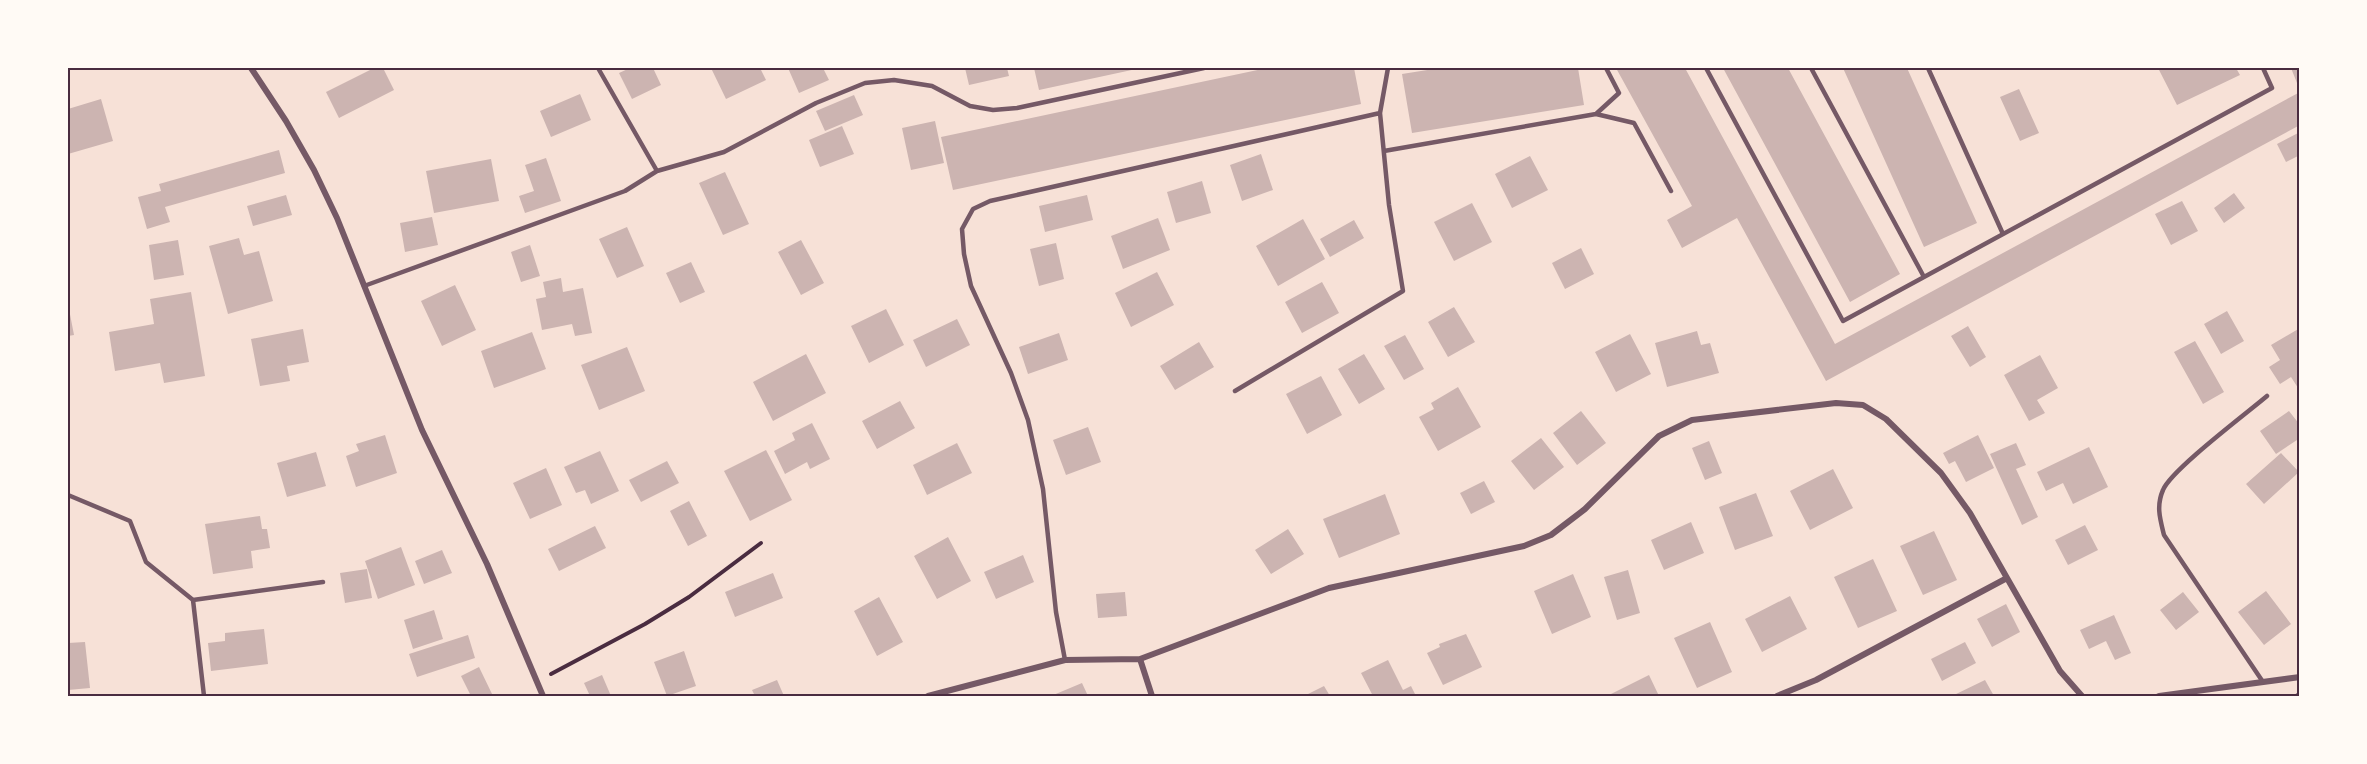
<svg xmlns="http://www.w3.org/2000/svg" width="2367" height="764" font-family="Montserrat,sans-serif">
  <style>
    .building { fill: #ccb4b1 }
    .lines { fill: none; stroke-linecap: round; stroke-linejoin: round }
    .path { stroke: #4a2c40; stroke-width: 4 }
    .service { stroke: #755966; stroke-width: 4.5 }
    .minor { stroke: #755966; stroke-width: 6 }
    .neatline { fill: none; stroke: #4a2c40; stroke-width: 2 }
  </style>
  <rect width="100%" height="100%" fill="#f7e1d7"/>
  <path class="building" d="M374,68H383L394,90L339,118L326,92Z
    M630,68H653L661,85L632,99L619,73Z
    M711,68H760L766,80L726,99Z
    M788,68H823L829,80L799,93Z
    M965,68H1007L1009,76L969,85Z
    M1034,68H1141L1039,90Z
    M1267,68H1354L1361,104L953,190L941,137Z
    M1440,68H1578L1584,105L1412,133L1402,74Z
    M1616,68H1685L1835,344L2300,92V125L1826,381L1737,218L1682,248L1667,220L1692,206Z
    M1723,68H1788L1900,274L1850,302Z
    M1843,68H1907L1977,223L1924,247Z
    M2158,68H2236L2240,75L2177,105Z
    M2291,68H2300V88H2299Z
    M2019,89L2039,133L2020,141L2000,97Z
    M580,94L591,120L551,137L540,111Z
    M854,95L863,115L825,131L816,111Z
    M101,99L113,141L68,154V109Z
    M935,121L944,163L911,170L902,128Z
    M842,126L854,154L820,167L809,140Z
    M2300,132V155L2286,162L2277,144Z
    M279,150L285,173L165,207L170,222L147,229L138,197L161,191L159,184Z
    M1261,154L1273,190L1242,201L1230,165Z
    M1530,156L1548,190L1512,208L1495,174Z
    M546,158L561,201L525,213L519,196L534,191L525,165Z
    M491,159L499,201L434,213L426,171Z
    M725,172L749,224L723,235L699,183Z
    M1202,181L1211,213L1176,223L1167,192Z
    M2234,193L2245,208L2224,223L2214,208Z
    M286,195L292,215L253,226L247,206Z
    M1087,195L1093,220L1045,232L1039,206Z
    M2182,201L2198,231L2171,245L2155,214Z
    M1472,203L1492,242L1454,261L1434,222Z
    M432,217L438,245L405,252L400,223Z
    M1158,218L1170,250L1123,269L1111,236Z
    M1303,219L1325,259L1278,286L1256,246Z
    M1354,220L1364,238L1330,257L1320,239Z
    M627,227L644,266L617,278L599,239Z
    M239,238L244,255L259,251L273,301L228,314L209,246Z
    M178,240L184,275L154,280L149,245Z
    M801,240L824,283L801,295L778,252Z
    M1056,243L1064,279L1039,286L1030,249Z
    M530,245L540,276L521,282L511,252Z
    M1581,248L1594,274L1565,289L1552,263Z
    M691,262L705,292L680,303L666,273Z
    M1157,272L1174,305L1131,327L1115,293Z
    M561,278L563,292L583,288L592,333L575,336L572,324L542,330L536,299L546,297L543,282Z
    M1322,282L1339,313L1302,333L1285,302Z
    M455,285L476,330L442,346L421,301Z
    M191,292L205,376L164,383L160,363L115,371L109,332L154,324L150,299Z
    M68,304L74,335L68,336Z
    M1454,307L1475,342L1448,357L1428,322Z
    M886,309L904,345L869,363L851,326Z
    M2227,311L2244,341L2221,354L2204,324Z
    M957,319L970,345L926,367L913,340Z
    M1968,326L1986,357L1970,367L1951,336Z
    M2300,328V391L2291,377L2280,384L2269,367L2280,360L2271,345Z
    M303,329L309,362L287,366L290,381L260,386L251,339Z
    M1697,331L1701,345L1710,343L1719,373L1667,387L1655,343Z
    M532,332L546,369L494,388L481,351Z
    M1059,333L1068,360L1028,374L1019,347Z
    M1630,334L1651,374L1616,392L1595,352Z
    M1405,335L1424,369L1404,380L1384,346Z
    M2195,341L2224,392L2203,404L2174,352Z
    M1199,342L1214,367L1175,390L1160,366Z
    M627,347L645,391L599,410L581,365Z
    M806,354L826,393L773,421L753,382Z
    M1364,354L1385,389L1359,404L1338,369Z
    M2040,355L2058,388L2037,400L2045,413L2029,421L2004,375Z
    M1321,376L1342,415L1307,434L1286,394Z
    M1458,387L1481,427L1438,451L1419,417L1434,409L1431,403Z
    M900,401L915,428L877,449L862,421Z
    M1581,411L1606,443L1577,465L1553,433Z
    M2289,411L2300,425V438L2276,454L2260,431Z
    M812,423L830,459L810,469L807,462L785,474L774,451L795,440L792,433Z
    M1088,427L1101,462L1066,475L1053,440Z
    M385,435L397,473L356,487L346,456L359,451L356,444Z
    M1978,435L1994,468L1966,482L1955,461L1949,464L1943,453Z
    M1541,438L1564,467L1534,490L1511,461Z
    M1709,441L1722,473L1705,480L1692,448Z
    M957,443L972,473L927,495L913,465Z
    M2016,443L2026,465L2016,469L2038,517L2022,525L1990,454Z
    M2089,447L2108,487L2073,504L2063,483L2046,491L2037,472Z
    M766,450L792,500L750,521L724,471Z
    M600,451L619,491L591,504L585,490L576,493L564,467Z
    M316,452L326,486L287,497L277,463Z
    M2281,453L2299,472L2264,504L2246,484Z
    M667,461L679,483L641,502L629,480Z
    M546,468L562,505L530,519L513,483Z
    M1833,469L1853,508L1810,530L1790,491Z
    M1484,481L1495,502L1471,514L1460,493Z
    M1756,493L1773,536L1735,550L1719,507Z
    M1385,494L1400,534L1339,558L1323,519Z
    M689,501L707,536L688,546L670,511Z
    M260,516L262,529H267L270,548L251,551L253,568L213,574L205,524Z
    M1691,522L1704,553L1664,570L1651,540Z
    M2085,525L2098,550L2068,565L2055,540Z
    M595,526L606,548L559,571L548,549Z
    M1288,529L1304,554L1271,574L1255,550Z
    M1934,531L1957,580L1923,595L1900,546Z
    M948,537L971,581L937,599L914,556Z
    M401,547L415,585L378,599L365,561Z
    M442,550L452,573L424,584L415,561Z
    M1023,555L1034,582L996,599L984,572Z
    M1873,559L1897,611L1858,628L1834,577Z
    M367,569L372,598L345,603L340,573Z
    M1628,570L1640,613L1617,620L1604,577Z
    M773,573L783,598L735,617L725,592Z
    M1573,574L1591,617L1552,634L1534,591Z
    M2266,591L2291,624L2264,645L2238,612Z
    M1125,592L1127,616L1098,618L1096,594Z
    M2183,592L2199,612L2176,630L2160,610Z
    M1790,596L1807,629L1762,652L1745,619Z
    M879,597L903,642L877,656L854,611Z
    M2006,604L2020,632L1992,647L1977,619Z
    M434,610L443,639L413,649L404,620Z
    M2114,615L2131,653L2115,660L2106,641L2089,649L2080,630Z
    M1710,622L1732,672L1697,688L1674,638Z
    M264,629L268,664L211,671L208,643L225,641V633Z
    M1466,634L1482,667L1443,685L1427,653L1440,647L1439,644Z
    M468,635L475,658L417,677L409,654Z
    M85,642L90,688L68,690V643Z
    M1965,642L1976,663L1942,681L1931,659Z
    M684,651L696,686L667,696L654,662Z
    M1388,660L1403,690L1411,686L1416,696H1373L1361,673Z
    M479,667L493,696H471L461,676Z
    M602,675L611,696H590L584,683Z
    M1649,675L1659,696H1609V695Z
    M777,680L784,696H755L752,690Z
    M1985,680L1994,696H1952Z
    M1082,683L1088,696H1051Z
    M1324,686L1330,696H1304Z"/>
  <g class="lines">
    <path class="path" d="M551,674L645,624L689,597L761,543"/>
    <path class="service" d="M598,68L657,171
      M1706,68L1843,321L2272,88L2263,68
      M1811,68L1924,277
      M1928,68L2003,234
      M1596,114L1634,123L1671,191
      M1384,151L1596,114L1619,93L1606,68
      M364,286L625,191L657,171L724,152L816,103L865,83L894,80L932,86L970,106L993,110L1017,108L1204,68
      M1235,391L1403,291L1389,205L1380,113
      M68,495L130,521L146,562L193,600L204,696
      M193,600L323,582
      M1065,660L1056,612L1043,489L1028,420L1011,373L971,286L964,254L962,229L973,209L990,201L1380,113L1388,68
      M2263,682L2164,535C2160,519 2156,506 2163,490C2171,470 2247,413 2267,396"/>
    <path class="minor" d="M251,68L286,121L314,170L337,218L422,430L487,564L543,696
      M1140,659L1152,696
      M928,696L1065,660L1140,659L1329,588L1524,546L1551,535L1585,509L1659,436L1692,420L1836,403L1863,405L1886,419L1941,473L1970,513L2060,671L2082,696
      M1777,696L1816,680L2007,578
      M2159,696L2300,677
      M2298,696L2300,695"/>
  </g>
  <rect width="2367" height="764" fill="none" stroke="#fffaf5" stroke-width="138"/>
  <rect x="69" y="69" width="2229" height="626" class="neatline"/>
</svg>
